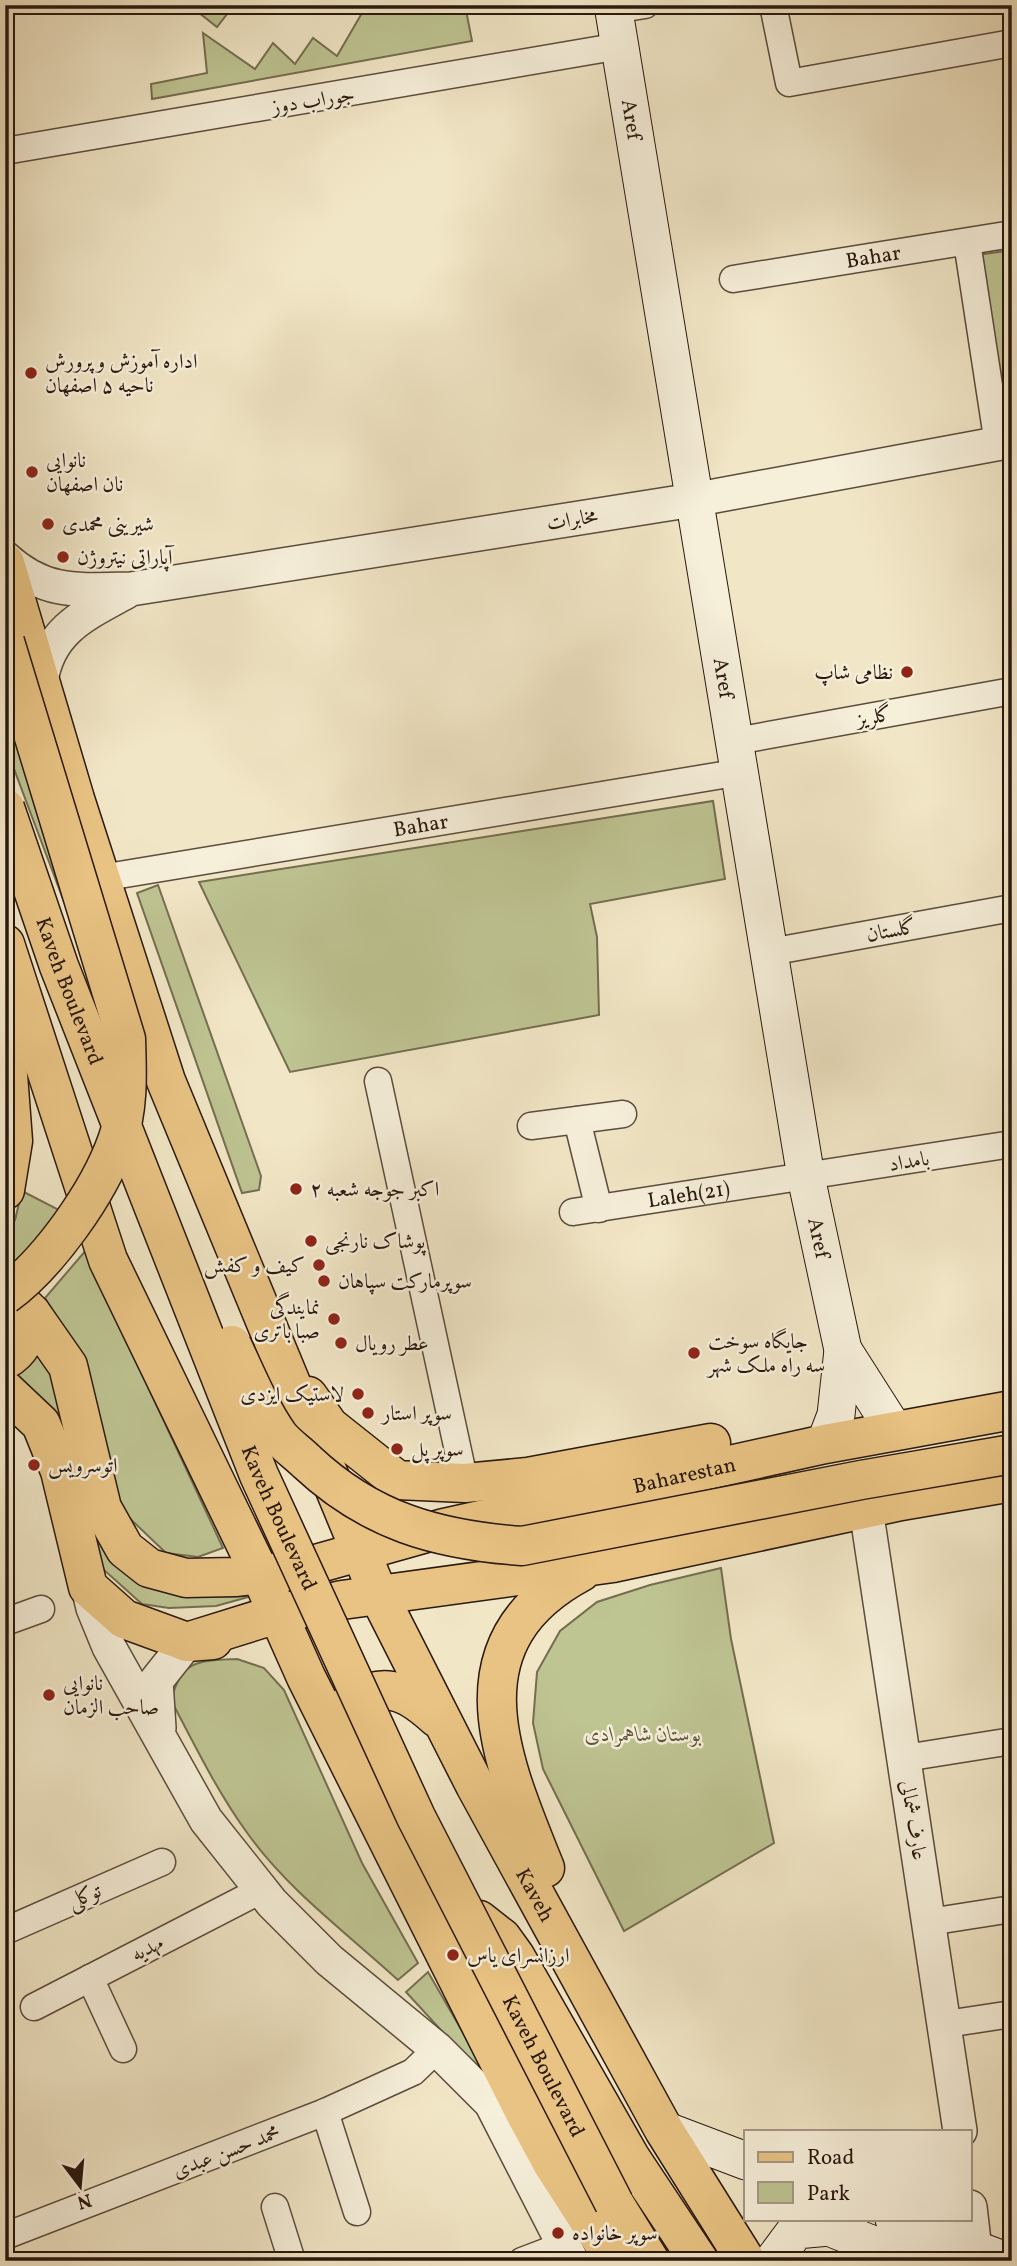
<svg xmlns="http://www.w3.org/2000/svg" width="1017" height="2266" font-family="Vollkorn,Amiri,serif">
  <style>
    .green { fill: #bec492; stroke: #746e50; stroke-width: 2 }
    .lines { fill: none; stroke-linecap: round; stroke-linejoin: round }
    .minor-casing { stroke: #5c4c3d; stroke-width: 29 }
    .tertiary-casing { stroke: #5c4c3d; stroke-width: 36 }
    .secondary-casing { stroke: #2a180f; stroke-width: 39 }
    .primary-casing { stroke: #2a180f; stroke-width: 41 }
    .minor { stroke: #f6efda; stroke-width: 26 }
    .tertiary { stroke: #f6efda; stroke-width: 33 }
    .secondary { stroke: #f6efda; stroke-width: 37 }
    .primary { stroke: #e8c383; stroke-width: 38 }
    .primary-bridge-casing { stroke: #2a180f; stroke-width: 41; stroke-linecap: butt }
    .primary-bridge { stroke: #e8c383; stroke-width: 38 }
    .poi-dot { fill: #8f2418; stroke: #f6efda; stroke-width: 2.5 }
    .labels { text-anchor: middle; stroke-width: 5; stroke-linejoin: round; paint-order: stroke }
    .street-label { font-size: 21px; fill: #2a180f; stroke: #f6efda }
    .poi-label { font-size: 21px; fill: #2a180f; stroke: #f6efda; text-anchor: start }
    .park-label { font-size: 21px; font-style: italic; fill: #5e543d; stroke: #f6efda }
  </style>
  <rect width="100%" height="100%" fill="#f1e6c6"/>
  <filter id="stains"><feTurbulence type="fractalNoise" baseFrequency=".00286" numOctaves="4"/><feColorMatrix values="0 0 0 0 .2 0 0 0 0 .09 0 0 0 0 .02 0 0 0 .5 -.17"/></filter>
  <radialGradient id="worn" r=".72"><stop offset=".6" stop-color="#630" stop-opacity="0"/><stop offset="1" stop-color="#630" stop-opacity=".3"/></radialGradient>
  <path class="green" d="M189,5H234L217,27Z
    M352,5H465L472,41L152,99L151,84L207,73L203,33L255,69L273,43L295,64L313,38L337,56L362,13Z
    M1012,250V421L1002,422L977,255Z
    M5,696L78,939L5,745Z
    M713,801L725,879L590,904L597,937L599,1015L290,1072L199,882Z
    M158,885L261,1176L259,1190L242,1193L137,893Z
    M22,1191L61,1211L13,1272L5,1268V1233L15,1220Z
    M87,1249L101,1286L223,1548L198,1557L166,1553L120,1509L67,1333L45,1298Z
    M36,1330L155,1587L183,1597L252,1596L216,1606L169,1608L142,1604L104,1570L6,1380Z
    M721,1568L731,1639L774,1843L624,1931L543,1769L533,1723L537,1672L560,1631L597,1602L650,1585Z
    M237,1659L264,1668L284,1690L362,1863L418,1963L398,1980C348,1934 288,1890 248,1834C218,1793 195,1746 171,1700C182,1659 198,1661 237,1659Z
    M428,1972L496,2090L406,1992Z"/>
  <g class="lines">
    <g class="minor-casing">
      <g id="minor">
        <path d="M773,5L789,83L1012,43"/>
        <path d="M613,10L645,5"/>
        <path d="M5,151L620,46"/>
        <path d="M967,242L998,444"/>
        <path id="s1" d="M733,279L1012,234"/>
        <path d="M736,741L1012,691"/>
        <path id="s2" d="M101,878L741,772"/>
        <path d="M770,952L1012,908"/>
        <path d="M378,1081L465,1483"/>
        <path d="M577,1120L599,1209"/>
        <path d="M531,1126L623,1114"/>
        <path id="s3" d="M573,1212L1012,1144"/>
        <path d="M5,1622L41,1609"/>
        <path d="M905,1758L1012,1741"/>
        <path d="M929,1922L1012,1909"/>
        <path d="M5,1931L162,1862"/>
        <path d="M90,1978L123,2049"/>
        <path d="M34,2007L261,1890"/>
        <path d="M946,2024L1012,2014"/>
        <path d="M325,2112L357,2212"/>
        <path d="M275,2207L292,2261"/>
        <path d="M5,2236L325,2112L413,2072L437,2049"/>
        <path d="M522,2261L564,2245"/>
      </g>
    </g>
    <g class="tertiary-casing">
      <path id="tertiary" d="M5,558C45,595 80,590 131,589L693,500L1012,441
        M41,681C49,630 84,615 126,592
        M866,1509L960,2131
        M88,1587L93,1608L109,1647L206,1820L272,1903L329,1960L437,2049L491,2103L572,2261
        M159,1728L156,1681L187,1642
        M970,2207L975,2250"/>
    </g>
    <g class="secondary-casing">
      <g id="secondary">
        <path id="s4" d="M613,5L806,1177L843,1350L836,1415L825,1444"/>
        <path d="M843,1350L894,1430"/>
        <path d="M664,2130L746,2161"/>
        <path d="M894,2219L1006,2261"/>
        <path d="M773,2261L796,2230L829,2227L913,2261"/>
      </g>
    </g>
    <g class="primary-casing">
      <g id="primary">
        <path id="s5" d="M5,563L75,799L166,1081L379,1596L475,1785L664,2130L746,2261"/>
        <path d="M5,944L108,1260L261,1576L306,1677L525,2113L552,2163L615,2261"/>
        <path d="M5,1035L13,1141L5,1190"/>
        <path id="s6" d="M5,1293L19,1301L31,1313L68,1366L102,1508L125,1549L149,1568L186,1578L235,1577L291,1571L444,1528L825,1444L1012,1410"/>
        <path d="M5,1360C23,1350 29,1333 31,1313"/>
        <path d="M5,1390L41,1424L60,1471L88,1587L124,1619L187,1642L213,1640"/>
        <path d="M308,1396L329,1426L397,1480L465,1483L528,1477L711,1443"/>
        <path d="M187,1642L277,1614L342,1600L613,1563L901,1501L1012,1482"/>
        <path d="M338,1717C343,1707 349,1704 358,1698C389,1680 413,1696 437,1718"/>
        <path d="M545,1868C501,1759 449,1643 581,1572"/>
        <path d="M453,1928L462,1922L479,1920L502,1938L515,1956L630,2157L699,2261"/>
        <path d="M614,2203L650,2261"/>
      </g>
    </g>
    <use href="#minor" class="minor"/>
    <use href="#tertiary" class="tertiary"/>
    <use href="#secondary" class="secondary"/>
    <use href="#primary" class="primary"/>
    <g class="primary-bridge-casing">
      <g id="primary-bridge">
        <path d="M5,642L126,1039C127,1072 129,1109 117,1141C99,1192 49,1263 5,1295"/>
        <path id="s7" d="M5,808L59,966L259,1475L416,1817L614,2203"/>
        <path d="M232,1345C246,1375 260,1409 279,1436C286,1445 298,1453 307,1462C370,1521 437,1540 522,1546L861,1480L1012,1454"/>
      </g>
    </g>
    <use href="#primary-bridge" class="primary-bridge"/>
  </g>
  <g class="poi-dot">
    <circle cx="31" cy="373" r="7"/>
    <circle cx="32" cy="472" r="7"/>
    <circle cx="48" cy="524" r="7"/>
    <circle cx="63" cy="557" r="7"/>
    <circle cx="907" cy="672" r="7"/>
    <circle cx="296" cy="1189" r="7"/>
    <circle cx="311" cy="1241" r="7"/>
    <circle cx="319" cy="1265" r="7"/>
    <circle cx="324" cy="1281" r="7"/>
    <circle cx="334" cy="1319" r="7"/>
    <circle cx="341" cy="1343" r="7"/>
    <circle cx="694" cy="1353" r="7"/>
    <circle cx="358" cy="1394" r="7"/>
    <circle cx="368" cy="1413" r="7"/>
    <circle cx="397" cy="1449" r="7"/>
    <circle cx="34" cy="1465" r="7"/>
    <circle cx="49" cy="1695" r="7"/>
    <circle cx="453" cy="1955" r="7"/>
    <circle cx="558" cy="2233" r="7"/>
  </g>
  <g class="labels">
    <g class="street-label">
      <text transform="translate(313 100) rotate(-9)" y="7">جوراب دوز</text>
      <text dy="7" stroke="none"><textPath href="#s4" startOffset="116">Aref</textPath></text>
      <text dy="7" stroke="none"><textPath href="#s1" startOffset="142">Bahar</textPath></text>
      <text transform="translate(572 519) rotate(-9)" y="7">مخابرات</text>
      <text dy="7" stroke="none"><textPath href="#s4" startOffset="682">Aref</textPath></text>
      <text transform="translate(874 716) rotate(-10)" y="7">گلریز</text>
      <text dy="7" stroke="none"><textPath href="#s2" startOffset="324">Bahar</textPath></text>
      <text transform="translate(891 930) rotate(-10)" y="7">گلستان</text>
      <text dy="7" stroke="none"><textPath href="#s7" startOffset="194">Kaveh Boulevard</textPath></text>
      <text transform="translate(909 1161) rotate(-9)" y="7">بامداد</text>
      <text dy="7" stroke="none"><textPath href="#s3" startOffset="117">Laleh(21)</textPath></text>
      <text dy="7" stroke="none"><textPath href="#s4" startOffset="1250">Aref</textPath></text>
      <text dy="7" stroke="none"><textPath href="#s6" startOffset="870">Baharestan</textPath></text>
      <text dy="7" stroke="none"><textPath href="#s7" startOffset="761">Kaveh Boulevard</textPath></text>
      <text transform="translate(914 1820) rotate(81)" y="7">عارف شمالی</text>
      <text dy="7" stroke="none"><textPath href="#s5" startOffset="1437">Kaveh</textPath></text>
      <text transform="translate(84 1896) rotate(-24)" y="7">توکلی</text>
      <text transform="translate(147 1948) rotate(-27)" y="7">مهدیه</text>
      <text dy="7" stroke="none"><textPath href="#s7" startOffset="1370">Kaveh Boulevard</textPath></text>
      <text transform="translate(226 2151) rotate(-21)" y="7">محمد حسن عبدی</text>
    </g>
    <g class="poi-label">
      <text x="45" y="368">اداره آموزش و پرورش<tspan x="45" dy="24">ناحیه ۵ اصفهان</tspan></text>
      <text x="46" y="467">نانوایی<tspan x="46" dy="24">نان اصفهان</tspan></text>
      <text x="62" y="531">شیرینی محمدی</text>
      <text x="77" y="564">آپاراتی نیتروژن</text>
      <text x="893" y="679" text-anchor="end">نظامی شاپ</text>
      <text x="310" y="1196">اکبر جوجه شعبه ۲</text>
      <text x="325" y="1248">پوشاک نارنجی</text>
      <text x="305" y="1272" text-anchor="end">کیف و کفش</text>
      <text x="338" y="1288">سوپرمارکت سپاهان</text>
      <text x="320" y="1314" text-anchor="end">نمایندگی<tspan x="320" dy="24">صبا باتری</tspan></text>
      <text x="708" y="1348">جایگاه سوخت<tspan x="708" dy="24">سه راه ملک شهر</tspan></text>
      <text x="355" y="1350">عطر رویال</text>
      <text x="344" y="1401" text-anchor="end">لاستیک ایزدی</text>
      <text x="382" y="1420">سوپر استار</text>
      <text x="411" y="1456">سوپر پل</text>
      <text x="48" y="1472">اتوسرویس</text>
      <text x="63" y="1690">نانوایی<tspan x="63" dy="24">صاحب الزمان</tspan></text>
      <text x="467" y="1962">ارزانسرای یاس</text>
      <text x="572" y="2240">سوپر خانواده</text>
    </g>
    <g class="park-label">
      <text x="643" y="1741">بوستان شاهمرادی</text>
    </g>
  </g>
  <rect width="1017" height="2266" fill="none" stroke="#f1e6c6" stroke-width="28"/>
  <rect x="7" y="7" width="1003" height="2252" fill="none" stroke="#2a180f" stroke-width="3.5"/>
  <rect x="14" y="14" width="989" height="2238" fill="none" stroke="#2a180f" stroke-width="2"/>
  <rect x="744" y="2130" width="228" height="91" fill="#f6efda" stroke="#a49989" stroke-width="2"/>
  <rect x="758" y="2152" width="35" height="10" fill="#e8c383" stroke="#a49989" stroke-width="2"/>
  <text x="807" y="2164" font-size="21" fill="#2a180f">Road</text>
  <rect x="758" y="2182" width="35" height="21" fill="#bec492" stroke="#a49989" stroke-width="2"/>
  <text x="807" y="2200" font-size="21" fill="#2a180f">Park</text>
  <g transform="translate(80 2186) rotate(164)" stroke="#f6efda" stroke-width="5" paint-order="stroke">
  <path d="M0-5L12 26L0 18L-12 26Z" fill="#2a180f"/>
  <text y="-10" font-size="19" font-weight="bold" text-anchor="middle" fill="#2a180f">N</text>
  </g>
  <rect width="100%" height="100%" filter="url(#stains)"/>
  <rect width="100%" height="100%" fill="url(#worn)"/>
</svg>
